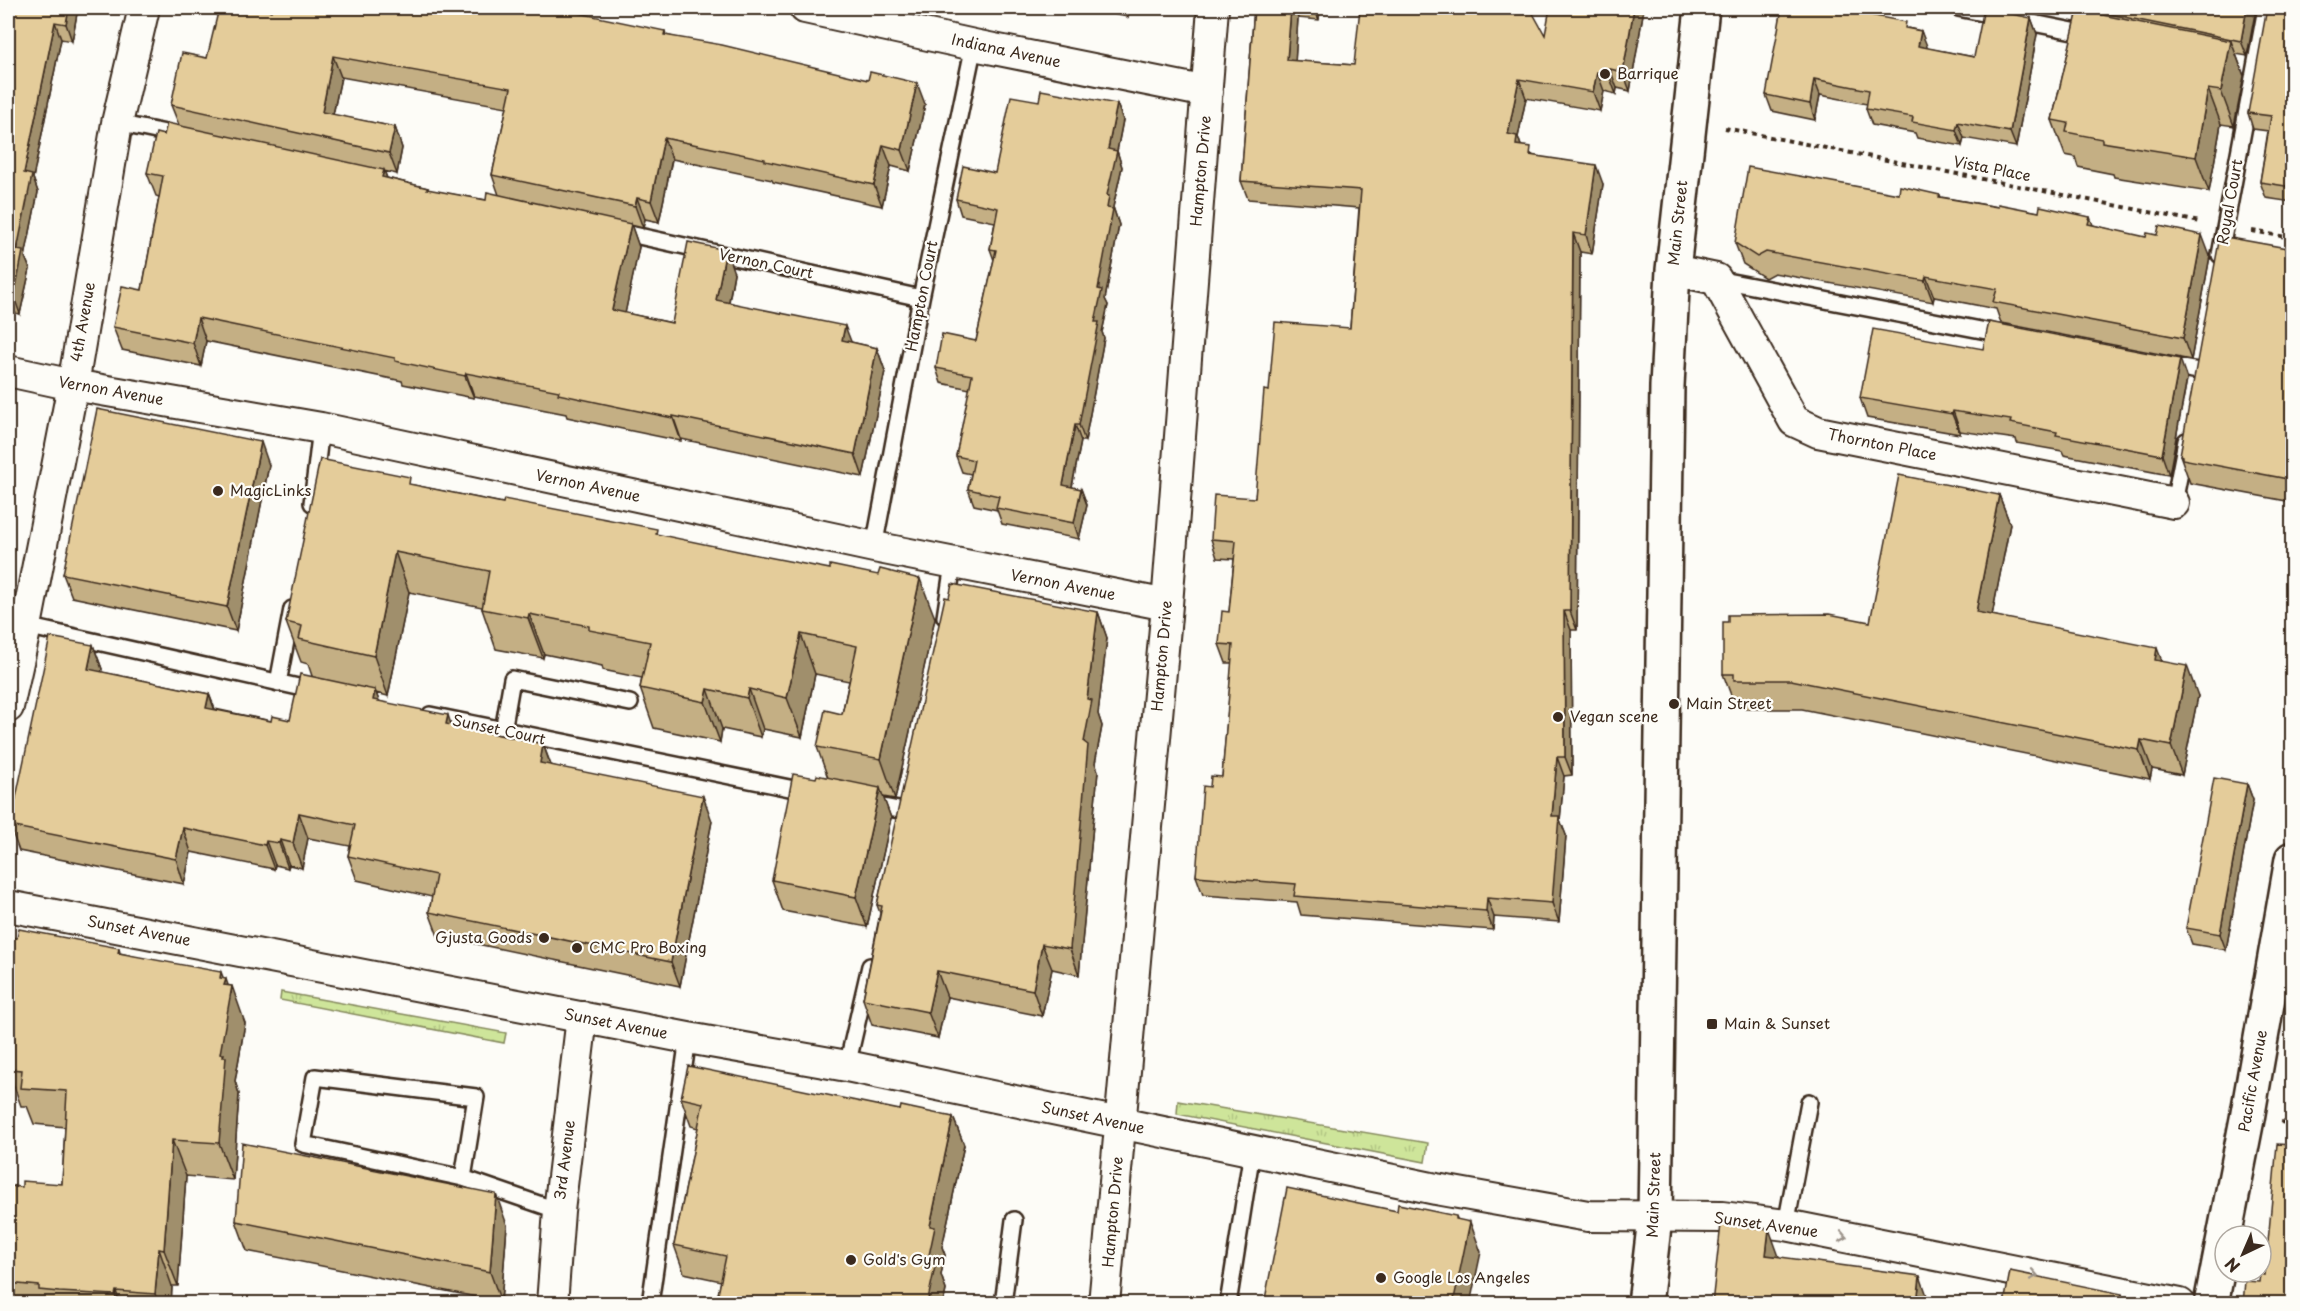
<svg xmlns="http://www.w3.org/2000/svg" width="2300" height="1311" font-family="'Playpen Sans',sans-serif">
  <style>
    .grass { fill: url(#grass-tufts); stroke: #84885c; stroke-width: 1.5 }
    .lines { fill: none; stroke-linecap: round; stroke-linejoin: round }
    .lane-casing { stroke: #3b2a1e; stroke-width: 20 }
    .street-casing { stroke: #3b2a1e; stroke-width: 34 }
    .secondary-casing { stroke: #3b2a1e; stroke-width: 38 }
    .path { stroke: #3b2a1e; stroke-width: 4; stroke-dasharray: 4.5 4.5; stroke-linecap: butt }
    .lane { stroke: #fdfcf7; stroke-width: 15 }
    .street { stroke: #fdfcf7; stroke-width: 30 }
    .secondary { stroke: #fdfcf7; stroke-width: 33 }
    .wall { fill: #c4af84; stroke: #3b2a1e; stroke-width: 1.5; fill-rule: evenodd }
    .shaded-wall { fill: #a08f6c; stroke: #3b2a1e; stroke-width: 1.5 }
    .building { fill: #e4cc9a; stroke: #3b2a1e; stroke-width: 1.5 }
    .oneway { stroke: #9c938a }
    .poi-dot { fill: #3b2a1e; stroke: #fdfcf7; stroke-width: 2 }
    .labels { text-anchor: middle; stroke-width: 4.5; stroke-linejoin: round; paint-order: stroke }
    .street-label { font-size: 15px; fill: #3b2a1e; stroke: #fdfcf7 }
    .poi-label { font-size: 15px; fill: #3b2a1e; stroke: #fdfcf7; text-anchor: start }
  </style>
  <defs>
    <pattern id="grass-tufts" width="24" height="20" patternUnits="userSpaceOnUse" patternTransform="scale(1.5)"><rect width="24" height="20" fill="#cee59a"/><path d="M3 7l-1-3M5 7V3M7 7l1-3M15 17l-1-3M17 17v-4M19 17l1-3" fill="none" stroke="#b2c584"/></pattern>
  </defs>
  <rect width="100%" height="100%" fill="#fdfcf7"/>
  <filter id="ink" filterUnits="userSpaceOnUse"><feTurbulence type="fractalNoise" baseFrequency=".0167" numOctaves="2"/><feDisplacementMap in="SourceGraphic" scale="12" xChannelSelector="R" yChannelSelector="G"/><feConvolveMatrix kernelMatrix="1 2 1 2 8 2 1 2 1" color-interpolation-filters="sRGB"/></filter>
  <g filter="url(#ink)">
    <path class="grass" d="M281,992L506,1033L504,1043L280,1000Z
      M1178,1101L1428,1143L1425,1162L1177,1114Z"/>
    <g class="lines">
      <g class="lane-casing">
        <path id="lane" d="M1958,8L2093,35
          M117,123L185,137
          M616,231L921,298
          M2220,255L2266,8
          M1716,279L2007,335
          M2163,365L2199,371
          M312,503L321,428
          M2174,503L2186,441
          M874,547L921,298L974,45
          M945,617L953,564
          M26,626L316,691
          M278,683L292,609
          M430,715L809,792
          M503,731L512,679L630,703
          M868,804L904,811
          M847,1066L870,966
          M463,1178L476,1097L315,1077L303,1144L463,1178L559,1211
          M1786,1225L1809,1102
          M650,1304L688,1038
          M1003,1304L1014,1220
          M1228,1304L1252,1151"/>
      </g>
      <g class="street-casing">
        <path id="street" d="M805,8L974,45L1207,92
          M1673,270L1716,279L1794,421L1818,432L2174,503
          M8,371L73,385L321,428L874,547L1167,605
          M8,707L26,626L73,385L117,123L144,8
          M8,906L688,1038L847,1066L1436,1189L1588,1216L1722,1217L1786,1225L2180,1304
          M552,1304L559,1211L582,1017
          M1104,1304L1167,605L1213,8"/>
      </g>
      <g class="secondary-casing">
        <path id="secondary" d="M1645,1304L1655,1218L1667,386L1673,270L1702,8
          M2211,1304L2247,1119L2292,859"/>
      </g>
      <path class="path" d="M1725,128L2200,222
        M2252,231L2292,238
        M2281,1122L2292,1124"/>
      <use href="#lane" class="lane"/>
      <use href="#street" class="street"/>
      <use href="#secondary" class="secondary"/>
    </g>
    <path class="wall" d="M8,8H78L72,41L61,39L33,178L38,192L25,257L30,269L20,314L8,312Z
      M1083,8H1130L1128,17Z
      M1254,8H1320L1319,20L1298,18L1295,61L1354,65L1545,35L1644,8L1630,91L1617,88L1616,94L1604,91L1600,111L1526,98L1518,137L1521,146L1534,156L1603,184L1592,254L1580,252L1577,630H1571L1572,775L1564,776L1560,820L1566,835L1559,922L1494,917L1493,930L1301,915L1297,902L1203,895L1196,876L1210,787L1222,777L1232,663H1226L1219,644L1229,612L1234,559L1217,558L1211,539L1255,498L1269,391L1350,328L1359,208L1248,199L1241,181Z
      M2005,8H2042L2040,15Z
      M2055,8H2256L2247,56L2236,54L2244,76L2234,126L2221,124L2209,192L2114,177L2113,174L2078,167L2075,157L2065,155L2052,120L2078,12Z
      M2292,8V202L2266,198L2260,182L2268,131L2253,129L2248,113Z
      M271,11L665,31L666,35L925,104L910,171L891,166L882,206L773,182L772,180L672,159L659,222L645,219L643,228L631,225L639,247L625,313L672,323L734,273L729,302L851,342L877,348L885,371L863,477L681,439V441L627,430L567,417L566,414L474,396V398L403,384L402,381L206,341L201,366L122,350L113,327L142,290L159,197L156,196L147,173L164,135L179,125L171,105L207,58ZM341,77L507,107L492,175L499,195L486,200L428,190V188L387,178L384,171L397,174L402,148L395,127L333,115Z
      M2031,18L2037,34L2016,147L1964,138L1962,146L1917,138L1915,133L1872,125L1866,109L1867,104L1820,95L1815,120L1772,111L1766,95L1908,28L1921,31L1926,48L1974,57Z
      M1039,101L1117,104L1123,120L1117,151L1122,167L1113,207L1119,225L1105,299L1108,305L1102,332L1104,338L1085,441H1081L1072,487L1081,489L1087,505L1079,539L1002,524L997,510L974,505L968,489L971,474L962,472L956,456L970,389L941,383L936,368L976,341L994,260L990,249L995,222L961,215L956,199L995,173Z
      M1899,194L1940,195L1941,197L1998,207L2039,212L2090,217L2093,225L2210,256L2191,360L2001,323L1996,309L1934,297L1933,302L1774,273L1765,278L1743,264L1735,243Z
      M2292,249V502L2190,483L2180,455Z
      M1983,349L2187,379L2169,475L2064,455L2062,451L2017,443L2016,439L1960,431V434L1867,418L1860,398Z
      M269,465L236,631L72,597L63,574Z
      M413,485L659,535L935,618L895,799L883,797L891,818L867,927L783,911L772,880L816,778H828L817,747L842,714L849,681L815,674L802,737L763,729L761,737L722,729L720,742L654,728L640,688L642,678L603,670L602,666L544,654L543,658L496,649L482,609V607L409,592L388,696L376,693L379,701L451,725L543,744L551,765L712,821L680,986L438,936L429,912L432,897L357,880L348,856L350,846L308,838L302,868L289,865L288,868L275,865L274,869L191,852L184,884L19,851L10,826L93,645L102,669L101,672L209,694L215,709L271,721L290,720L312,676L308,664L301,662L286,622Z
      M1999,495L2010,524L1992,615L2162,661L2198,696L2182,775L2152,769L2150,779L1802,709H1745L1743,703H1734L1723,674L1870,622Z
      M949,598L1098,612L1107,638L1098,714L1102,726L1095,763L1098,771L1079,975L1052,969L1042,1016L947,997L938,1038L872,1025L863,999L880,913L877,905Z
      M2247,784L2253,800L2226,950L2192,944L2186,928Z
      M17,938L119,948L120,953L224,979L228,986L245,1023L235,1081L239,1094L233,1180L186,1176L178,1286H172L171,1304H8V1186L22,1187L62,1184L65,1127L34,1124L27,1106H21L8,1069L10,1013L8,1005V967Z
      M681,1098L900,1110L953,1117L964,1145L942,1247L945,1255L941,1275L946,1290L943,1304H716L721,1281L684,1273L674,1245L698,1128L691,1126Z
      M236,1221L507,1225L501,1302L247,1251Z"/>
    <path class="shaded-wall" d="M69,8H78L72,41L66,24Z
      M1125,8H1130L1128,17Z
      M1291,8H1294L1298,18L1294,79L1287,60Z
      M1314,8H1320L1319,20Z
      M1634,8H1644L1630,91L1623,72Z
      M2038,8H2042L2040,15Z
      M2247,8H2256L2247,56L2241,41Z
      M2031,18L2037,34L2016,147L2010,132Z
      M55,22L61,39L33,178L38,192L25,257L30,269L20,314L14,297L24,173Z
      M1921,31L1927,46L1924,62L1918,46Z
      M2231,41L2244,76L2234,126L2221,91Z
      M333,56L341,77L329,133L322,112Z
      M1610,69L1617,88L1616,94L1609,75Z
      M1597,72L1604,91L1600,111L1593,92Z
      M1519,79L1526,98L1518,137L1524,154L1523,164L1508,134Z
      M1814,79L1820,95L1815,120L1810,104Z
      M917,83L925,104L910,171L902,150Z
      M2208,89L2221,124L2209,192L2196,157Z
      M1117,104L1123,120L1117,151L1122,167L1113,207L1119,225L1105,299L1108,305L1102,332L1104,338L1085,441L1079,425L1095,322L1107,208L1108,149Z
      M1958,122L1964,138L1962,146L1956,130Z
      M395,127L402,148L397,174L389,153Z
      M664,138L672,159L659,222L651,201Z
      M883,145L891,166L882,206L874,185Z
      M1596,165L1603,184L1592,254L1586,235Z
      M384,170L392,193L382,177Z
      M637,198L645,219L643,228L635,206Z
      M631,224L639,247L621,333L612,310Z
      M1573,233L1580,252L1577,630L1570,611Z
      M2202,235L2210,256L2191,360L2183,338Z
      M726,250L734,273L725,323L716,300Z
      M1926,276L1934,297L1933,302L1925,281Z
      M198,318L206,341L201,366L193,343Z
      M845,326L854,349L842,340Z
      M877,348L885,371L863,477L855,454Z
      M2180,359L2187,379L2169,475L2162,455Z
      M466,373L474,396V398L465,376Z
      M1953,411L1960,431V434L1952,414Z
      M673,416L681,439V441L673,418Z
      M1075,425L1081,441L1069,501L1063,485Z
      M261,442L269,465L236,631L227,607Z
      M2292,451V493L2288,479Z
      M1081,489L1087,505L1079,539L1074,523Z
      M1999,495L2010,524L1987,641L1976,612Z
      M395,552L409,592L388,696L374,656Z
      M920,579L935,618L895,799L881,759Z
      M1564,611L1571,630L1572,775L1565,757Z
      M1098,612L1107,638L1098,714L1102,726L1095,763L1098,771L1079,975L1070,949L1087,699Z
      M529,614L544,654L543,658L528,618Z
      M801,634L815,674L802,737L787,698Z
      M93,645L102,669L97,694L88,669Z
      M2157,648L2168,677L2155,660Z
      M2187,666L2198,696L2182,775L2171,746Z
      M708,689L722,729L720,742L705,702Z
      M749,689L763,729L761,737L747,698Z
      M375,690L384,715L373,700Z
      M209,694L218,719L206,708Z
      M448,715L456,740L446,724Z
      M2141,740L2152,769L2150,779L2139,750Z
      M543,744L552,769L540,763Z
      M1557,757L1564,776L1560,820L1566,835L1559,922L1552,903V816Z
      M2247,784L2253,800L2226,950L2220,934Z
      M880,788L891,818L867,927L856,897Z
      M703,796L712,821L680,986L671,962Z
      M299,813L308,838L302,868L293,843Z
      M183,828L191,852L184,884L176,859Z
      M280,840L289,865L288,868L279,843Z
      M266,841L275,865L274,869L265,845Z
      M1487,898L1494,917L1493,930L1486,911Z
      M1042,944L1052,969L1042,1016L1033,990Z
      M937,971L947,997L938,1038L928,1012Z
      M221,972L225,982L226,979L231,994L232,986L245,1023L235,1081L239,1094L233,1180L219,1143L220,978Z
      M953,1117L964,1145L942,1247L945,1255L941,1275L946,1290L943,1304H927L928,1260L930,1226Z
      M172,1140L186,1176L178,1286L164,1250Z
      M496,1194L507,1225L501,1302L490,1272Z
      M1456,1216L1466,1242L1470,1222L1481,1252L1470,1304H1453Z
      M1769,1229L1781,1262L1766,1255Z
      M159,1249L172,1286L171,1304H159L155,1294Z
      M1920,1276L1930,1304H1917Z
      M116,1291L120,1304H118L115,1295Z
      M2122,1294L2125,1304H2120Z"/>
    <path class="building" d="M8,8H69L66,24L55,22L24,173L32,175L17,250L23,251L14,297L8,295Z
      M219,8H255L271,11L272,8H555L665,31L664,35L722,45L868,80L870,72L917,83L902,150L883,145L874,185L765,161V159L664,138L651,201L637,198L635,206L492,175L511,88L333,56L322,112L395,127L389,153L171,105L182,53L207,58Z
      M1254,8H1291L1287,60L1354,65L1360,8H1530L1545,35L1550,8H1634L1623,72L1610,69L1609,75L1597,72L1593,92L1519,79L1508,134L1517,136L1516,145L1531,147L1530,155L1596,165L1586,235L1573,233L1570,611H1564L1565,757H1557L1552,816H1559L1552,903L1487,898L1486,911L1294,896L1296,884L1196,876L1203,786L1210,787L1211,776L1222,777L1233,645L1219,644L1222,611L1229,612L1236,541L1211,539L1214,495L1255,498L1264,390L1269,391L1275,322L1350,328L1361,190L1241,181Z
      M1782,8H1834L1906,22L1905,28L1921,31L1918,46L1974,57L1984,8L2031,18L2010,132L1958,122L1956,130L1912,122L1913,117L1866,109L1869,90L1814,79L1810,104L1766,95Z
      M2090,8H2247L2241,41L2090,10Z
      M2267,8H2292V187L2260,182L2271,116L2248,113Z
      M2078,10L2231,41L2221,91L2208,89L2196,157L2102,142V139L2066,132L2068,123L2052,120Z
      M1041,90L1117,104L1108,149L1117,151L1107,195L1109,196L1107,208L1113,209L1098,289L1102,290L1095,322H1099L1079,425H1075L1063,485L1081,489L1074,523L996,508L999,496L968,489L974,460L956,456L972,375L936,368L942,334L976,341L996,250L990,249L998,208L956,199L963,166L995,173L1011,96L1039,101Z
      M167,123L384,170L382,177L428,188L427,189L486,200L487,192L631,224L612,310L672,323L688,242L726,250L716,300L845,326L842,340L877,348L855,454L673,416V418L619,407L558,394L559,391L466,373L465,376L395,361V358L198,318L193,343L113,327L122,286L142,290L163,176L147,173L156,133L164,135Z
      M1748,167L1899,194L1900,186L1940,195L1939,197L1998,207V204L2039,212L2040,206L2090,217L2088,224L2146,237L2147,233L2157,235L2159,226L2202,235L2183,338L1993,302L1997,289L1926,276L1925,281L1766,252L1757,257L1735,243Z
      M2220,236L2292,249V451L2288,479L2182,459V456L2180,455Z
      M1989,322L2180,359L2162,455L2056,435L2057,432L2010,423L2011,420L1953,411L1952,414L1860,398L1873,329L1983,349Z
      M97,409L261,442L227,607L63,574Z
      M320,459L410,477L409,484L503,503L504,499L657,529L656,534L752,554L830,569V565L878,575L880,569L920,579L881,759L817,747L825,710L842,714L857,646L801,634L787,698L749,689L747,698L708,689L705,702L640,688L650,642L589,630V626L529,614L528,618L482,609L489,571L395,552L374,656L299,639L302,626L286,622Z
      M1899,475L1999,495L1976,612L2157,648L2155,660L2187,666L2171,746L2141,740L2139,750L1791,680H1734V674H1723V622H1728V615L1829,614L1870,622Z
      M952,584L1098,612L1087,699L1092,700L1084,742L1088,745L1070,949L1042,944L1033,990L937,971L928,1012L863,999L882,906L877,905L945,597L949,598Z
      M50,637L93,645L88,669L209,694L206,708L271,721L272,716L290,720L300,674L375,690L373,700L448,715L446,724L543,744L540,763L703,796L671,962L429,912L436,875L348,856L355,825L299,813L293,843L280,840L279,843L266,841L265,845L183,828L176,859L10,826Z
      M793,774L816,778L817,775L880,788L856,897L772,880Z
      M2214,778L2247,784L2220,934L2186,928Z
      M19,929L119,948L118,953L221,972L220,978L226,979L224,985L232,986L220,1054H224L223,1057H226L219,1143L172,1140L164,1250L159,1249L155,1294L116,1291L115,1295L59,1292L39,1290V1286L8,1283V1186L22,1187V1181L62,1184L67,1091L20,1088L22,1070L8,1069L11,999L8,998V967L10,937L17,938Z
      M688,1066L900,1110L901,1106L953,1117L930,1226L935,1227L928,1260L936,1262L927,1304H716L726,1256L674,1245L703,1103L681,1098Z
      M242,1143L496,1194L490,1272L236,1221Z
      M2277,1144L2292,1145V1304H2243L2245,1281L2259,1282L2260,1274L2265,1275Z
      M1287,1188L1397,1211L1398,1204L1456,1216V1219L1470,1222L1453,1304H1264Z
      M1721,1224L1769,1229L1766,1255L1920,1276L1917,1304H1712Z
      M2010,1271L2122,1294L2120,1304H2004Z"/>
    <defs><path id="oneway-chevron" d="M-2-3.5L2.5 0L-2 3.5" fill="none" stroke-width="1.6" stroke-linecap="round" stroke-linejoin="round" transform="scale(1.5)"/></defs>
    <g class="oneway">
      <use href="#oneway-chevron" transform="translate(1843 1237) rotate(11)"/>
      <use href="#oneway-chevron" transform="translate(2034 1275) rotate(11)"/>
    </g>
  </g>
  <g class="poi-dot">
    <circle cx="1605" cy="74" r="6"/>
    <circle cx="218" cy="491" r="6"/>
    <circle cx="1674" cy="704" r="6"/>
    <circle cx="1558" cy="717" r="6"/>
    <circle cx="544" cy="938" r="6"/>
    <circle cx="577" cy="948" r="6"/>
    <rect x="1706" y="1018" width="12" height="12" rx="3"/>
    <circle cx="851" cy="1260" r="6"/>
    <circle cx="1381" cy="1278" r="6"/>
  </g>
  <g class="labels">
    <g class="street-label">
      <text transform="translate(1006 51) rotate(12)" y="5">Indiana Avenue</text>
      <text transform="translate(1992 169) rotate(11)" y="5">Vista Place</text>
      <text transform="translate(1201 171) rotate(-85)" y="5">Hampton Drive</text>
      <text transform="translate(2230 202) rotate(-80)" y="5">Royal Court</text>
      <text transform="translate(1678 223) rotate(-84)" y="5">Main Street</text>
      <text transform="translate(766 264) rotate(12)" y="5">Vernon Court</text>
      <text transform="translate(922 296) rotate(-79)" y="5">Hampton Court</text>
      <text transform="translate(83 322) rotate(-80)" y="5">4th Avenue</text>
      <text transform="translate(111 391) rotate(10)" y="5">Vernon Avenue</text>
      <text transform="translate(1882 445) rotate(11)" y="5">Thornton Place</text>
      <text transform="translate(588 486) rotate(12)" y="5">Vernon Avenue</text>
      <text transform="translate(1063 585) rotate(11)" y="5">Vernon Avenue</text>
      <text transform="translate(1162 656) rotate(-85)" y="5">Hampton Drive</text>
      <text transform="translate(499 730) rotate(12)" y="5">Sunset Court</text>
      <text transform="translate(139 931) rotate(11)" y="5">Sunset Avenue</text>
      <text transform="translate(616 1024) rotate(11)" y="5">Sunset Avenue</text>
      <text transform="translate(2253 1081) rotate(-80)" y="5">Pacific Avenue</text>
      <text transform="translate(1093 1118) rotate(12)" y="5">Sunset Avenue</text>
      <text transform="translate(565 1160) rotate(-83)" y="5">3rd Avenue</text>
      <text transform="translate(1654 1195) rotate(-88)" y="5">Main Street</text>
      <text transform="translate(1113 1212) rotate(-85)" y="5">Hampton Drive</text>
      <text transform="translate(1766 1225) rotate(8)" y="5">Sunset Avenue</text>
    </g>
    <g class="poi-label">
      <text x="1617" y="79">Barrique</text>
      <text x="230" y="496">MagicLinks</text>
      <text x="1686" y="709">Main Street</text>
      <text x="1570" y="722">Vegan scene</text>
      <text x="532" y="943" text-anchor="end">Gjusta Goods</text>
      <text x="589" y="953">CMC Pro Boxing</text>
      <text x="1724" y="1029">Main &amp; Sunset</text>
      <text x="863" y="1265">Gold's Gym</text>
      <text x="1393" y="1283">Google Los Angeles</text>
    </g>
  </g>
  <rect width="2300" height="1311" fill="none" stroke="#fdfcf7" stroke-width="30"/>
  <rect x="15" y="15" width="2270" height="1281" fill="none" stroke="#3b2a1e" stroke-width="2" filter="url(#ink)"/>
  <g transform="translate(2243 1254) rotate(224)"><circle r="28" fill="#fdfcf7" stroke="#afa8a0" stroke-width="1.5"/>
  <path d="M0-4.5L10 22L0 15L-10 22Z" fill="#3b2a1e"/>
  <text y="-9" font-size="16" font-weight="bold" text-anchor="middle" fill="#3b2a1e">N</text>
  </g>
</svg>
